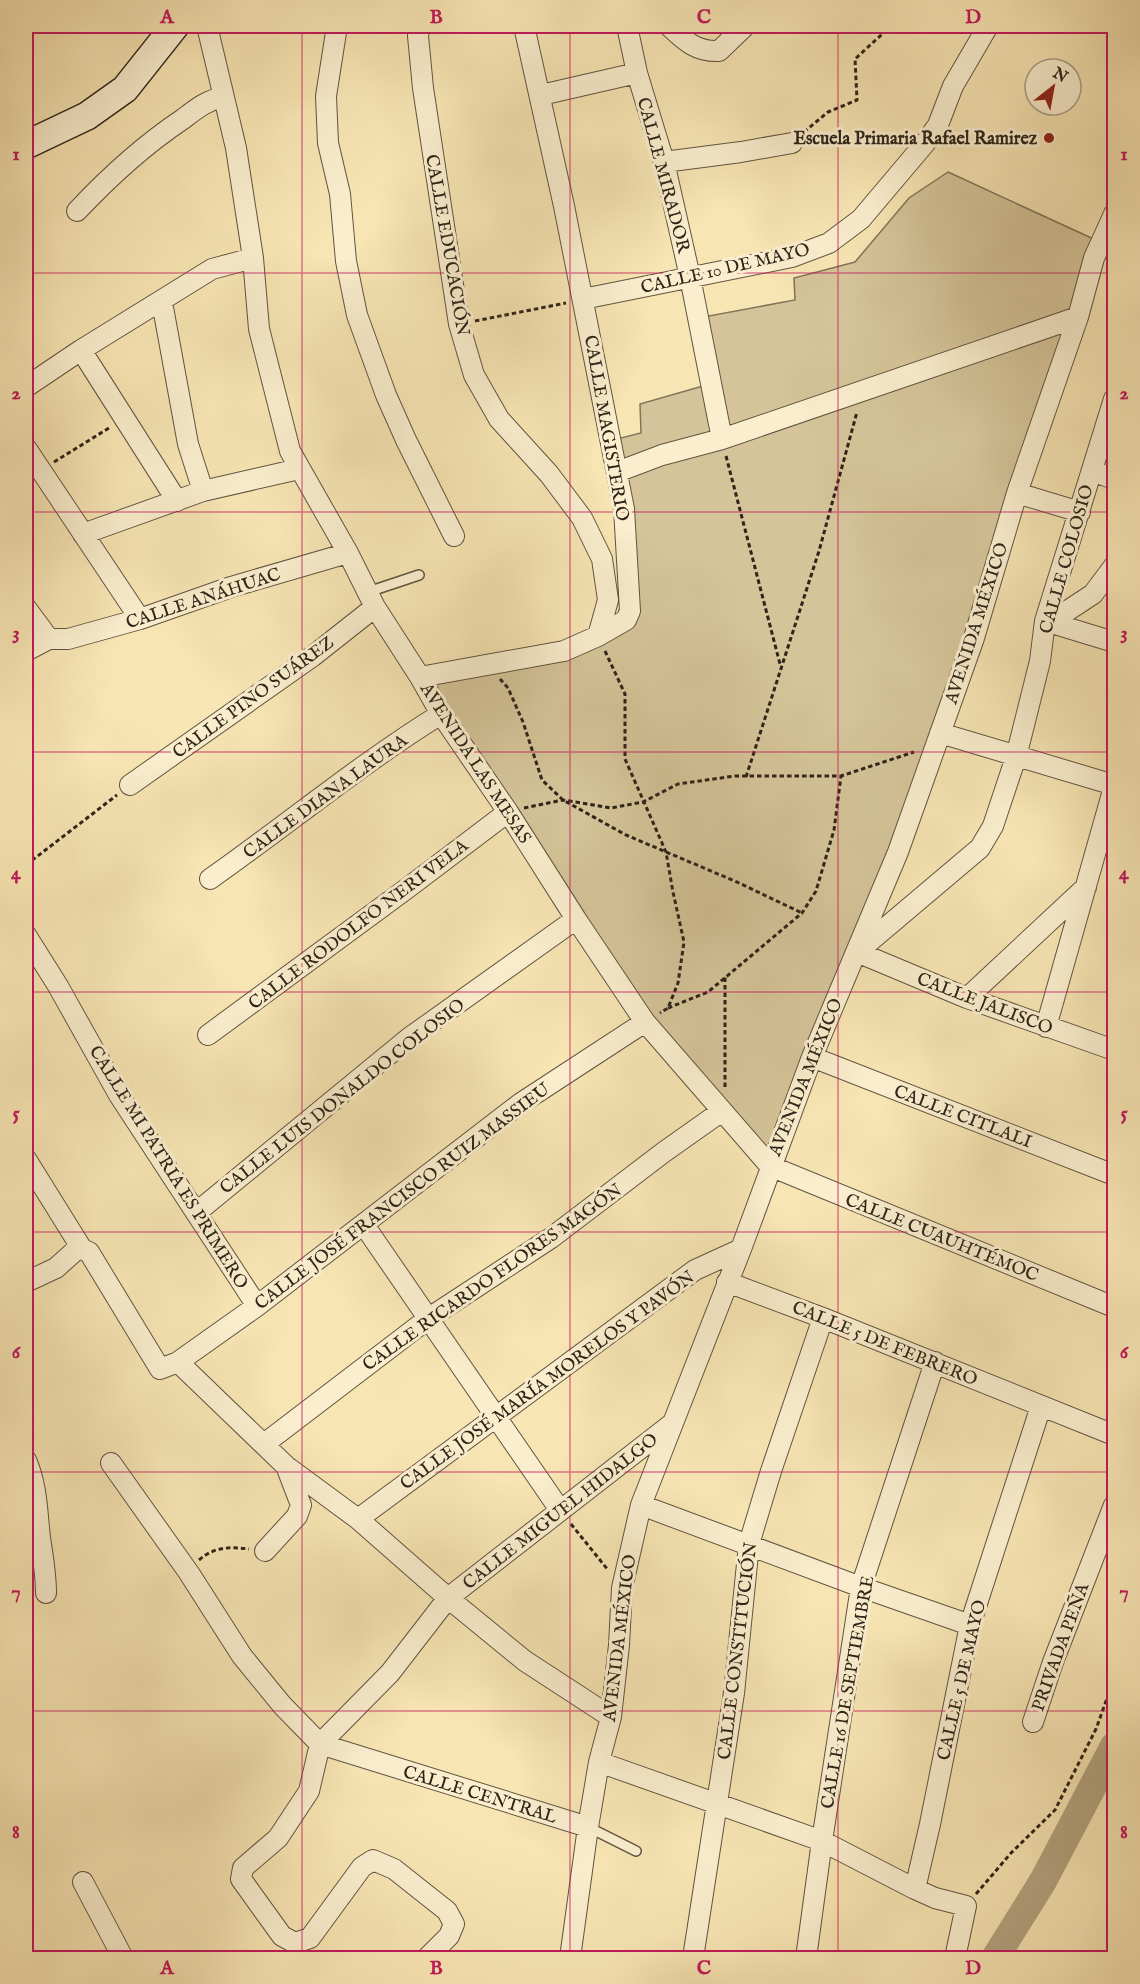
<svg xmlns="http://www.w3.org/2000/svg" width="1140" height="1984" font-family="'IM FELL English',serif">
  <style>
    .green { fill: #d5c499; stroke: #827459; stroke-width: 1.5 }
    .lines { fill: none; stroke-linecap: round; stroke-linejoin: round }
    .river { stroke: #b3a37f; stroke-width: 28 }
    .service-casing { stroke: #605440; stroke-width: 12 }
    .minor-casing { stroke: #605440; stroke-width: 22 }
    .secondary-casing { stroke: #2e2419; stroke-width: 30 }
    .path { stroke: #2e2419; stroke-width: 3; stroke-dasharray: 4.5 3; stroke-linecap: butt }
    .service { stroke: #faeece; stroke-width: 9 }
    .minor { stroke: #faeece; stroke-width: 20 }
    .secondary { stroke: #faeece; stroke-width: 27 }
    .grid { fill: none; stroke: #c2185b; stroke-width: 1.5; stroke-opacity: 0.55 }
    .poi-dot { fill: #8f2418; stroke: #faeece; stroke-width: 2 }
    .labels { text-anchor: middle; stroke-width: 6; stroke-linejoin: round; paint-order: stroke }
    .poi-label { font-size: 18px; font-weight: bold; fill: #2e2419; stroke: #faeece; text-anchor: end }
    .street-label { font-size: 18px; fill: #2e2419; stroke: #faeece }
    .neatline { fill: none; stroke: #c2185b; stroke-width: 2 }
    .grid-label { font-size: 20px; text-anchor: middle; font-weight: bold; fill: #c2185b }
  </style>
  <rect width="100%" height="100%" fill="#f7e5b3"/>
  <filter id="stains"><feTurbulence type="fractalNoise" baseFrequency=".00333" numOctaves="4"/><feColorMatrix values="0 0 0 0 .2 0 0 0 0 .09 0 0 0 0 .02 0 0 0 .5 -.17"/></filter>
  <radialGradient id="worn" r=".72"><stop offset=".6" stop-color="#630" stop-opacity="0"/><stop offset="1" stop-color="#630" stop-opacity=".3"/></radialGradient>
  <path class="green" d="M948,172L1100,242L974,638L770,1166L645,1022L420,677L564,651L626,620L609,441L641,433L640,404L710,384L698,318L795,300L794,278L855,262L909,198Z"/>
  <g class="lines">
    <path class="river" d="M995,1958L1043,1881L1114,1746"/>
    <g class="service-casing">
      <path id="service" d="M368,592L419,575
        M588,1827L636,1851"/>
    </g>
    <g class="minor-casing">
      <path id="minor" d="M207,26L236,148L253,258L259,329L290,451L348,553L375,607L420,677L441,714L508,812L576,919L645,1022L770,1166L1114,1307
        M337,26L326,96L328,143L340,194L346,261L357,315L386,395L406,440L454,536
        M420,26L418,36L423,88L459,324L474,375L499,419L549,474L582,518L602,559L608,600L598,636
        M627,26L637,73L664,162L690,277L722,439
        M669,26C685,41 696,52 719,51L745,26
        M541,95L637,73
        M664,162L741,152L792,143
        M77,211C109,177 144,145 183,119C196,109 207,100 223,97
        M583,299L792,257L829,243L861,219L926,142L938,125L953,86L988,26
        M162,302L188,444L203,491
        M81,350L177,501
        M26,387L81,350L212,269L253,258
        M1114,399L1045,621L1040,661L1016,757L993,826L980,848L857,952L967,998L1114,1050
        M26,448L140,619
        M1092,471L1114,479
        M617,472L662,455L722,439L1078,317
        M1017,493L1080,512
        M83,534L203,491L299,469
        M26,608L49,639H68L140,619L231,587L348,553
        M1045,621L1114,642
        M1052,621L1093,594L1114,566
        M26,651L49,639
        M420,677L564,651L598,636L626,620L630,611L624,509L564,206L524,26
        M940,733L1114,785
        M130,785L313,656L375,607
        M210,879C287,825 360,764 441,714
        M26,935L58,986L119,1095L257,1306
        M967,998L1086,887
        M1046,1027L1114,787
        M208,1035L409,887L508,812
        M812,1057L1114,1175
        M26,1159L82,1249L89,1252L160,1369L178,1362L257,1306L521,1103L645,1022
        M197,1212L409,1038L576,919
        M364,1225L560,1510
        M26,1282L56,1268L76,1250L82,1249
        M727,1282L823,1318L1114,1435
        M178,1362L286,1466L358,1519L448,1598L525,1661L611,1717
        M264,1444L429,1318L551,1238L664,1152L722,1111
        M26,1460C37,1485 37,1510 40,1538C43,1557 46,1574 46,1593
        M111,1463L189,1573L242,1656L282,1705L320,1744L588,1827
        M641,1505L861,1587L970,1625
        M358,1519L695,1270L741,1249
        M265,1551L297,1516L301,1505L286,1466
        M1033,1722L1053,1662L1114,1505
        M599,1762L822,1841L915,1889L935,1898L966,1906L955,1958
        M83,1882L123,1958
        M915,1889L930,1824L970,1625L1041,1406
        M427,1958L449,1936L454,1924L447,1911L394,1869L373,1860L362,1867L310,1938L295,1943L282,1936L241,1879L243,1868L278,1838L309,1791L320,1744L390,1673L448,1598L673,1423
        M570,1958L588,1827L599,1762L611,1717L619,1645L622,1588L641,1505L741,1249L812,1057L898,852L974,638L1017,493L1078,317L1094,258L1114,214
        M693,1958L734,1693L749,1544L771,1471L823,1318
        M806,1958L822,1841L861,1587L935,1362"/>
    </g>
    <g class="secondary-casing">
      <path id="secondary" d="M26,145L87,116L125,89L175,26"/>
    </g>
    <path class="path" d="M804,132L828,112L857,100L855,59L891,26
      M475,321L566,303
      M726,456L780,664
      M54,462L109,428
      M605,651L625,694V759L666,852L673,892L684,942L678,983L668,1008L660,1013
      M500,679L508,688L523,722L542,780L563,800L626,835L737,882L802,913
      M746,777L819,551L857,412
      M524,808L563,800L611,808L643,802L678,784L735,776H841L914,752
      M26,865L117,795
      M668,1008L708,992L802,913L816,891L834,830L841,776
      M725,1087V977
      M571,1524L608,1570
      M199,1560C215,1546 230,1547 249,1549
      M976,1894L1011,1853L1055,1810L1096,1729L1114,1679"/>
    <use href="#service" class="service"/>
    <use href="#minor" class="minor"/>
    <use href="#secondary" class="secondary"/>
  </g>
  <path class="grid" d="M302,26V1958M570,26V1958M838,26V1958M26,273H1114M26,512H1114M26,752H1114M26,992H1114M26,1232H1114M26,1472H1114M26,1711H1114"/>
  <circle class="poi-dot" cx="1049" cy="138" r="6"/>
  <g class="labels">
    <g class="poi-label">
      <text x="1037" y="144">Escuela Primaria Rafael Ramirez</text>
    </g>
    <g class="street-label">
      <text transform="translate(664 175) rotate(75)" y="6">CALLE MIRADOR</text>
      <text transform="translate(448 245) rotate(80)" y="6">CALLE EDUCACIÓN</text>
      <text transform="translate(725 268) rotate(-13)" y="6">CALLE 10 DE MAYO</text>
      <text transform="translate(607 428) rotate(80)" y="6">CALLE MAGISTERIO</text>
      <text transform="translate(1066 559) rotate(-74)" y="6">CALLE COLOSIO</text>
      <text transform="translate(203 598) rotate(-18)" y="6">CALLE ANÁHUAC</text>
      <text transform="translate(976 623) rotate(-72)" y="6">AVENIDA MÉXICO</text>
      <text transform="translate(253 697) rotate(-36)" y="6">CALLE PINO SUÁREZ</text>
      <text transform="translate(476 763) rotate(57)" y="6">AVENIDA LAS MESAS</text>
      <text transform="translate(325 796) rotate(-36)" y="6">CALLE DIANA LAURA</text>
      <text transform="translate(358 924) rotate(-37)" y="6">CALLE RODOLFO NERI VELA</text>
      <text transform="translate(985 1003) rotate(21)" y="6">CALLE JALISCO</text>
      <text transform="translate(805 1077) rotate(-68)" y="6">AVENIDA MÉXICO</text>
      <text transform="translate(342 1096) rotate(-38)" y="6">CALLE LUIS DONALDO COLOSIO</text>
      <text transform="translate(963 1116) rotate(21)" y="6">CALLE CITLALI</text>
      <text transform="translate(169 1167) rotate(58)" y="6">CALLE MI PATRIA ES PRIMERO</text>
      <text transform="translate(402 1196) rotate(-37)" y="6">CALLE JOSÉ FRANCISCO RUIZ MASSIEU</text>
      <text transform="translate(942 1237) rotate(22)" y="6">CALLE CUAUHTÉMOC</text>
      <text transform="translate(492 1277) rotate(-35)" y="6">CALLE RICARDO FLORES MAGÓN</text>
      <text transform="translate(885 1343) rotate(22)" y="6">CALLE 5 DE FEBRERO</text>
      <text transform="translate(547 1380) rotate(-36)" y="6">CALLE JOSÉ MARÍA MORELOS Y PAVÓN</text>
      <text transform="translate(560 1511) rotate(-38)" y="6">CALLE MIGUEL HIDALGO</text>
      <text transform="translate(619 1638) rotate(-83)" y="6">AVENIDA MÉXICO</text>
      <text transform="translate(1060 1647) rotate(-70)" y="6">PRIVADA PEÑA</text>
      <text transform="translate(737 1651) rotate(-83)" y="6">CALLE CONSTITUCIÓN</text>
      <text transform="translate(961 1680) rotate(-77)" y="6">CALLE 5 DE MAYO</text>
      <text transform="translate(847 1692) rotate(-80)" y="6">CALLE 16 DE SEPTIEMBRE</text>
      <text transform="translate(480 1794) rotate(17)" y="6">CALLE CENTRAL</text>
    </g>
  </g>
  <rect width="1140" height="1984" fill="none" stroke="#f7e5b3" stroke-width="66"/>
  <g transform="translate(1053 87) rotate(31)"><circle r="28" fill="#faeece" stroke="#a89d86" stroke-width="1.5"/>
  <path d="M0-4.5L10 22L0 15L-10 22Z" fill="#8f2418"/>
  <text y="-9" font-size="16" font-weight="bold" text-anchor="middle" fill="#2e2419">N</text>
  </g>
  <rect x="33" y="33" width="1074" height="1918" class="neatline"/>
  <g class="grid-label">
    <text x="167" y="23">A</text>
    <text x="436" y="23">B</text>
    <text x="704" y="23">C</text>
    <text x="973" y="23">D</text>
    <text x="16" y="160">1</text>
    <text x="1124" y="160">1</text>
    <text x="16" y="399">2</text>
    <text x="1124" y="399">2</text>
    <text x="16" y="639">3</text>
    <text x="1124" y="639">3</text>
    <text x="16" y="879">4</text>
    <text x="1124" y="879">4</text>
    <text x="16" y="1119">5</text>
    <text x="1124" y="1119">5</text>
    <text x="16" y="1358">6</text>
    <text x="1124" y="1358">6</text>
    <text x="16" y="1598">7</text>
    <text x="1124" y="1598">7</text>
    <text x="16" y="1838">8</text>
    <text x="1124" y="1838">8</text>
    <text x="167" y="1974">A</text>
    <text x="436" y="1974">B</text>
    <text x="704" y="1974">C</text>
    <text x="973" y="1974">D</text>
  </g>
  <rect width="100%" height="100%" filter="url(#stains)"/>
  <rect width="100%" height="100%" fill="url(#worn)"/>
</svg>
